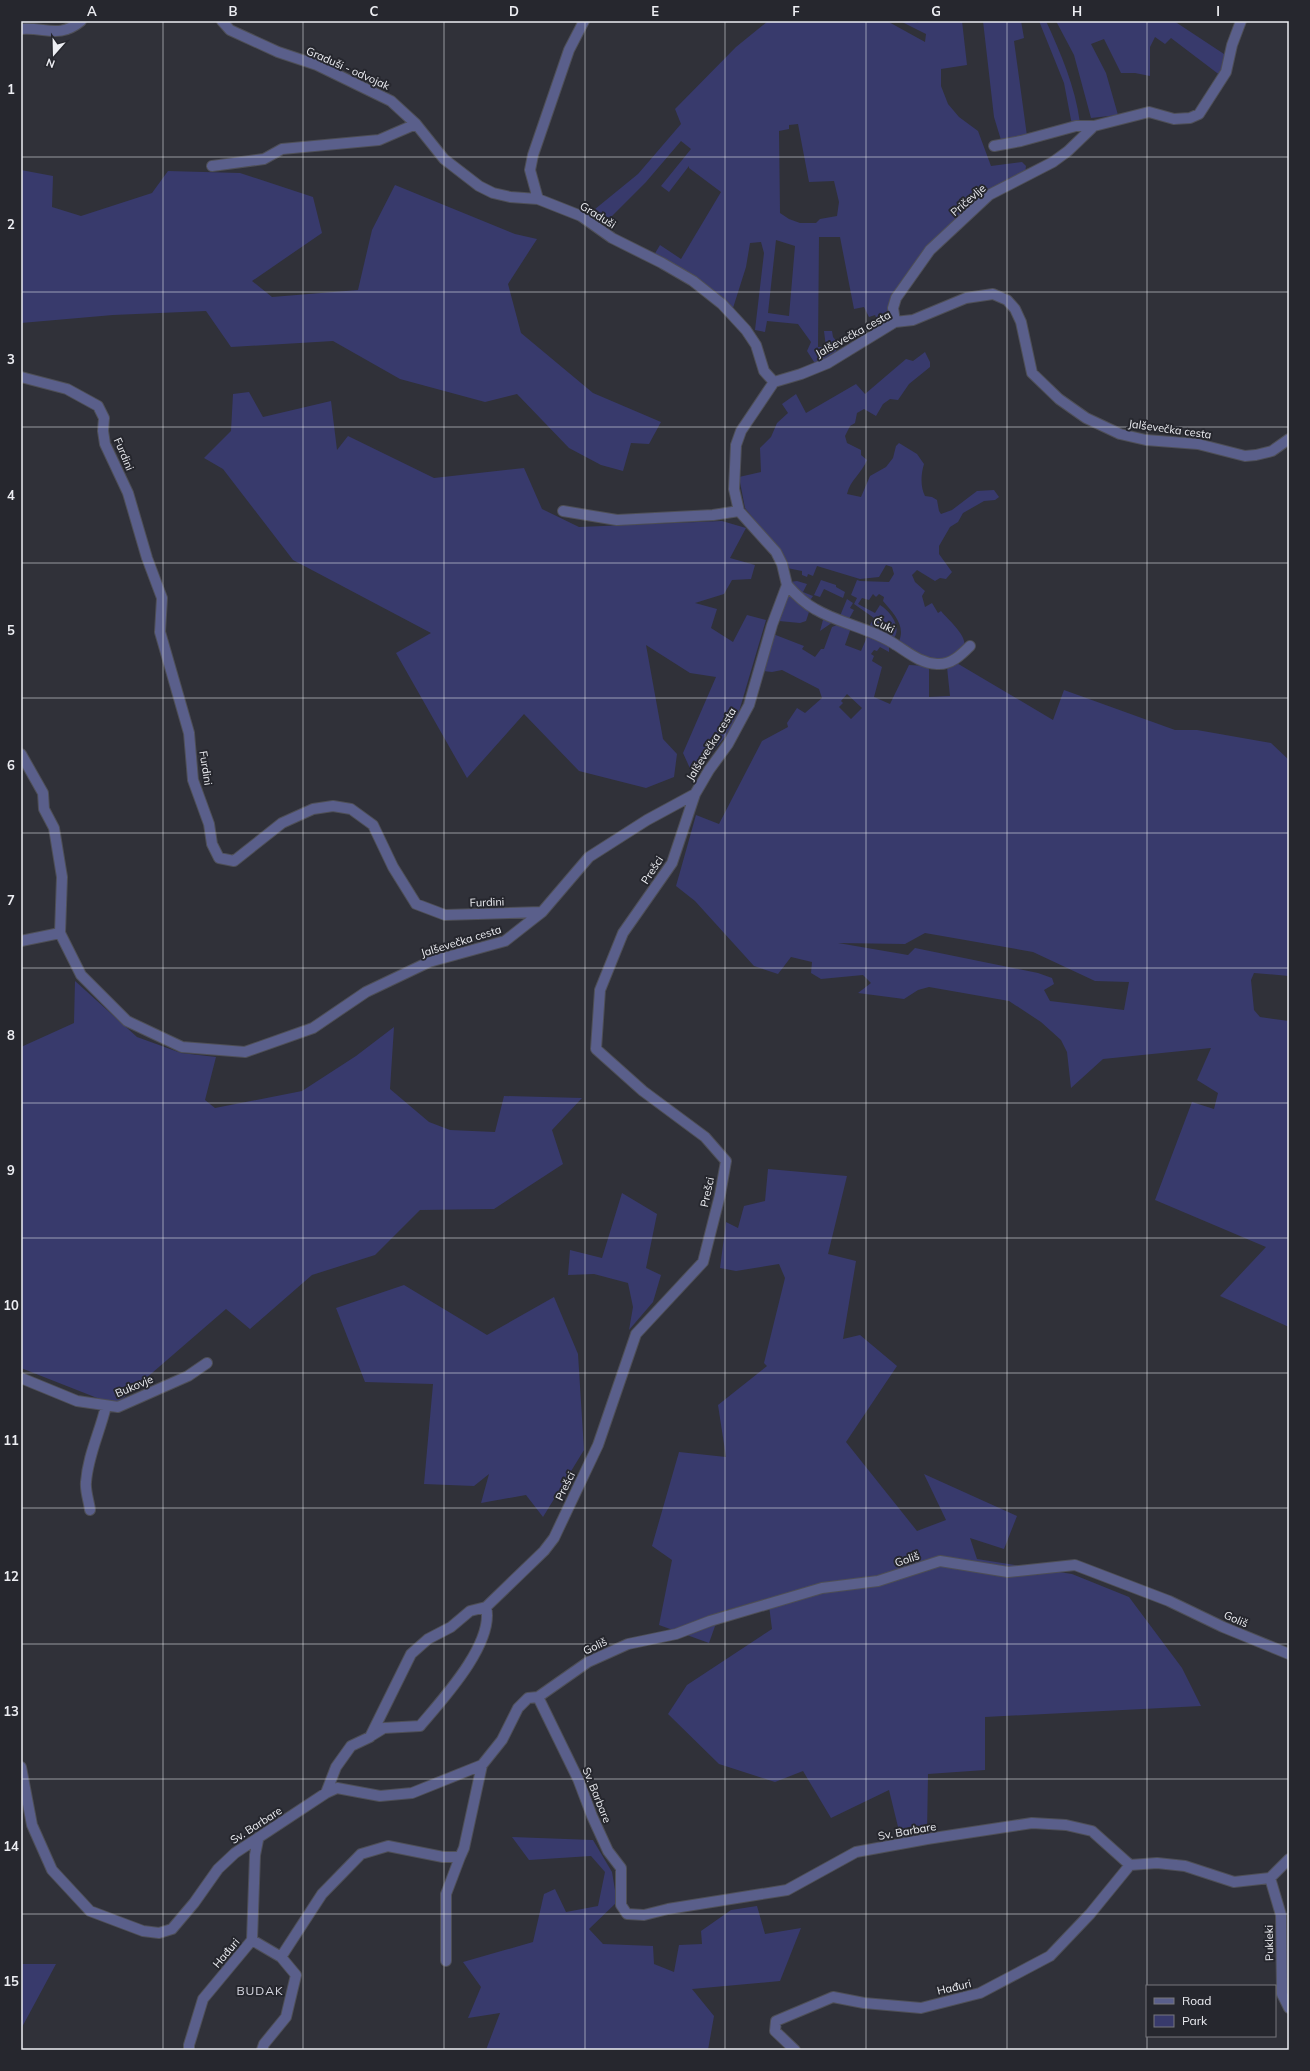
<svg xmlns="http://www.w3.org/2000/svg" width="1310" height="2071" font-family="Mulish,sans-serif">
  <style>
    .green { fill: #383a6c; fill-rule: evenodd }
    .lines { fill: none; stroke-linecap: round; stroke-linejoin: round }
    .street-casing { stroke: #4e4f57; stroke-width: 12 }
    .street { stroke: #5a5f8b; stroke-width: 10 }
    .grid { fill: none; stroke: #edeef3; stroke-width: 1; stroke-opacity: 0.55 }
    .labels { text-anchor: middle; stroke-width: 4; stroke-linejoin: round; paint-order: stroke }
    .street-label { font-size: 11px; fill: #edeef3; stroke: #26272e }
    .neighbourhood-label { font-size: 12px; letter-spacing: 1px; fill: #dbdce6; stroke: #26272e }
    .neatline { fill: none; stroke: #edeef3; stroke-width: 1.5 }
    .grid-label { font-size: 13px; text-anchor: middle; font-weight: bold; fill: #edeef3 }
  </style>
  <rect width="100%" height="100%" fill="#303139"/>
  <path class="green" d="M768,21H887L925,42L926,34L900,21H913L918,23L919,21H962L967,65L941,69V86L948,104L959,117L978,131L991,166L1022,162L1026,166L1025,173L990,191L898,291L893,319L879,324L875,315L869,317L864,307L854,309L840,237H819L818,347H826L824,331H832L833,337L838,343C837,357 828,360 816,365L807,351L811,342L798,324L767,321L765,332L755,330L764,253L761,242L750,243L746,267L733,308L654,255L660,245L681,259L721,192L689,168V166L669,192L661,186L691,149L681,141L646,182L603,225L589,214L638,174L681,124L675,109L736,47ZM798,124L809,182L834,181L839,202L837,216L820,219L816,223H800L789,219L780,213L779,131L789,129V125ZM776,240L795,246L789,316L768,313Z
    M983,21H1021L1024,38L1014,41L1027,136L1001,140L994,117Z
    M1039,21H1046C1061,54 1075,86 1080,123L1072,125L1064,83Z
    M1056,21H1174L1227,56L1221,76L1171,38L1165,44L1155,37L1150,47V76L1135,73H1121L1104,39L1091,44L1106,73L1118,115L1091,118L1074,55Z
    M21,170L53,176L52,207L81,216L152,193L168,171L240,173L313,197L322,233L252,281L272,297L358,290L372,230L395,185L515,234L537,239L508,284L521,333L593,393L661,422L649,444L631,443L623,471L601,465L569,448L517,394L485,402L400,379L333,341L231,347L206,311L113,315L21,323Z
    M925,352L930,362V367L909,384L898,400L890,399L883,404L876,416L864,409L857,413L855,423L850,426L845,436L847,443L861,450V455L867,460C862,473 850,480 847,494L861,497L870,476L886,467L893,458L896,446L899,443L917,454L924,464C921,474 920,486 925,496L932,497L937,500L939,511L941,514L952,510L977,491L994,490L999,497L995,500L984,501L963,513L958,522L950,527L939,546V554L952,572L946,579L940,578L935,581L917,570L912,575L915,582L925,591L922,596L925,607L932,603L938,613L941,611C949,621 971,638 963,651L935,662L898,643C907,627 894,614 883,601L884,597L879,594L876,597L873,594L869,600L862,598L858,604L875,613L880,605C890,611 902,627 894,638L868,628L874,618L854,604L857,598L851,595L857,580L860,581L889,582L894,574L892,567L886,565L879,577L860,579L817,566L813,576L808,574L807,577L802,575V571L787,568L764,532L745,508L739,477L761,472L760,448L771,437L777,423L788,413L782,404L796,394L806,413L856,384L865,394L906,359L913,361Z
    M249,392L263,417L331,401L337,450L348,436L434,478L524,468L542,509L579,527L722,521L746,528L730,558L755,565L751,579L732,580L724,594L695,603L717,609L711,628L733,642L747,615L766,620L735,725L693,775L683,753L716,677L690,673L646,645L663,739L677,754L674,777L646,788L579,771L524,714L467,778L396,653L431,633L293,560L223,469L204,458L231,431L233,394Z
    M821,580L836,585V587L845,592L843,598L824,589L820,597L814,595Z
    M797,581L807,584L803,592L813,596L809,602L790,582Z
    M787,591L810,609L806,621L800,623L779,621Z
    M847,599L853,603L850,608L854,610L849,619L840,616Z
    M824,616L833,622L820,631Z
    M842,623L852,625L845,645L861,651L867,637L856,632L858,629L889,646V652L880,647L877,651L874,650L871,654L874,656L872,661L882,667L874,697L890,704L909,665L929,666V697L950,696L947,667L955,662L1053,720L1064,690L1175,730H1197L1271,743L1289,760V976L1254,973L1251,980L1254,1010L1260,1017L1289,1021V1327L1220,1296L1266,1247L1155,1200L1192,1102L1214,1109L1218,1093L1197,1080L1211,1048L1103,1059L1071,1088L1067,1052L1061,1040L1041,1022L1009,1001L929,987L918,990L904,999L858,993L871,983L863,975L821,979L811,973L812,962L791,957L778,974L754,966L695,901L676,886L696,815L719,824L762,741L788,727L787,723L797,708L805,713L822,698L819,689L782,670L772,672L763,671L773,634L804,646L802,649L815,657L821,649H824L832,627ZM847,694L862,708L851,719L839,707L843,703L841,701ZM925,933L1033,952L1095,981L1129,982L1124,1010L1050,1001L1044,990L1054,984L1052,978L1038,973L915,948L908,955L838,943L905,944Z
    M75,981L137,1037L181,1053L216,1057L205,1100L215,1108L302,1091L356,1056L394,1027L390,1089L429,1122L450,1130L495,1132L504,1096L582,1098L552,1130L563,1164L494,1209L420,1210L375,1255L312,1275L250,1329L226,1309L115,1405L21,1368V1047L74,1023Z
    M768,1169L847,1176L828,1254L856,1261L843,1339L860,1335L897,1366L846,1442L917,1531L946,1520L924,1474L1017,1516L1004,1549L970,1538L977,1559L1072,1574L1129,1597L1182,1668L1201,1706L985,1717V1770L928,1774L927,1834L901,1839L889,1790L831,1818L803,1771L775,1782L719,1764L668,1714L687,1685L772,1629L768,1598L720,1612L709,1643L659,1625L672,1560L652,1546L679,1452L726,1457L718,1405L767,1366L764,1363L785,1278L779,1264L736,1271L720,1268L726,1222L738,1228L744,1206L765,1201Z
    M622,1193L657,1214L646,1268L661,1275L653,1302L629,1330L633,1307L628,1283L594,1274L568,1275L570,1250L602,1258Z
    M404,1285L487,1335L554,1297L578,1354L584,1450L543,1517L526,1495L481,1503L489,1474L474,1486L424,1484L433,1384L365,1382L336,1308Z
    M512,1837L593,1840L612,1872L617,1902L589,1929L603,1944L653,1946L654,1964L674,1972L679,1945L702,1944L701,1931L731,1910L757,1906L765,1934L801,1928L780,1981L692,1989L714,2016L708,2050H486L500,2013L468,2018L481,1987L463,1962L533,1942L544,1894L555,1889L566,1912L598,1906L605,1872L591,1856L529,1860Z
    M21,1964H56L21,2029Z"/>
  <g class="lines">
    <g class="street-casing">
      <path id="street" d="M222,21L230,30L278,52L317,65L391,101L416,124L444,159L479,186L493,193L510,197L538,199
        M584,21L569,50L533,155L530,170L538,199L581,216L612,238L662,263L693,281L722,304L746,330L756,345L764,371L774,382
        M21,29C46,27 59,39 81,21
        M994,146L1021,141L1076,126H1094L1149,112L1174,119L1190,118L1199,114L1226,72L1232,45L1241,21
        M212,166L264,159L282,149L379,140L416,124
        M895,322L893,308L896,298L930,250L989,195L1053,162L1068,151L1094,126
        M21,377L67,389L98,406L104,418L103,431L105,444L128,493L147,558L162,598L160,632L189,733L193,780L209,824L212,844L219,858L234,861L282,823L313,809L333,806L351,809L373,825L393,867L416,904L445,915L542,912
        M563,511L617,520L713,515L739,511
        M787,585C795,594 804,603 815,609C840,624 871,628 896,645C909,653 920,663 937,664C951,665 961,655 970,646
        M21,754L43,793L44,809L54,828L62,877L60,933L81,975L127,1021L182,1047L245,1052L313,1028L366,992L429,962L505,941L542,912L589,857L647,820L695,794
        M21,941L60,933
        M21,1378L77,1401L118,1407L188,1376L207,1363
        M90,1510C89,1501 85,1491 86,1482C88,1455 100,1432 106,1406
        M538,1697L588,1662L628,1644L676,1634L710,1621L822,1588L878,1581L940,1561L1008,1572L1075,1565L1169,1601L1223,1627L1289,1654
        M371,1736L384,1728L420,1726C442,1700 495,1643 486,1607
        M21,1767L32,1825L52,1870L90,1911L143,1931L159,1933L172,1929L194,1903L218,1869L235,1853L326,1793L337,1788L380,1796L412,1793L482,1765L502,1740L518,1708L528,1698L538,1697L578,1779L592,1816L608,1851L621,1868V1905L627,1914L644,1915L668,1909L787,1890L856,1852L927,1839L1032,1823L1066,1825L1092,1831L1130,1865L1157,1863L1185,1866L1234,1882L1270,1878L1289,1859
        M326,1793L336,1767L351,1746L370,1737L411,1654L428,1639L451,1627L470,1611L486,1607L544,1551L554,1538L598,1445L636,1334L703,1262L720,1195L726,1161L705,1137L643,1091L596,1049L600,990L623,933L672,863L695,794L709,770L728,744L749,705L772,625L787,585L782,564L776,552L739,511L734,489L736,445L741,431L774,382L801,374L828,363L895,322L913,320L966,298L993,294L1007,300L1015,309L1021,322L1032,373L1059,399L1086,418L1120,434L1146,440L1198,444L1245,456L1256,455L1272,451L1289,439
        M1270,1878L1281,1915L1282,1994L1289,2008
        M252,1940L281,1957
        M446,1961V1894L460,1857
        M189,2050V2045L203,1999L252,1940L255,1855L258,1840
        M262,2050L264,2044L286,2017L296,1975L281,1957L322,1894L361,1854L388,1846L443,1857H460L464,1848L482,1765
        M795,2050L775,2031L776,2021L833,1997L864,2003L921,2008L980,1993L1050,1956L1090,1914L1130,1865"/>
    </g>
    <use href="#street" class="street"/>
  </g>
  <path class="grid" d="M163,21V2050M303,21V2050M444,21V2050M585,21V2050M725,21V2050M866,21V2050M1007,21V2050M1147,21V1986M21,157H1289M21,292H1289M21,427H1289M21,563H1289M21,698H1289M21,833H1289M21,968H1289M21,1103H1289M21,1238H1289M21,1373H1289M21,1508H1289M21,1644H1289M21,1779H1289M21,1914H1289M1147,2036V2050"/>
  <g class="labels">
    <g class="street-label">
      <text transform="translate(348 68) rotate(24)" y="4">Graduši - odvojak</text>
      <text transform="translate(968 200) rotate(-41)" y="4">Pričevlje</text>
      <text transform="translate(598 215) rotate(32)" y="4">Graduši</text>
      <text transform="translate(853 334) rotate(-29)" y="4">Jalševečka cesta</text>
      <text transform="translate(1170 429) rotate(8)" y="4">Jalševečka cesta</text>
      <text transform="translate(124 454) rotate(67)" y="4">Furdini</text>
      <text transform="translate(884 625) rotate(26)" y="4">Ćuki</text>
      <text transform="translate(711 744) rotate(-58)" y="4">Jalševečka cesta</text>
      <text transform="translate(206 768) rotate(81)" y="4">Furdini</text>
      <text transform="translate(652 870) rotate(-57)" y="4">Prešci</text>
      <text transform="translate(487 902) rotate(-2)" y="4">Furdini</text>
      <text transform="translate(461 941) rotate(-17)" y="4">Jalševečka cesta</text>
      <text transform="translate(707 1192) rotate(-78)" y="4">Prešci</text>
      <text transform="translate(134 1386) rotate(-23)" y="4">Bukovje</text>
      <text transform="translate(565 1486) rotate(-64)" y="4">Prešci</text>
      <text transform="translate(907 1559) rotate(-18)" y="4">Goliš</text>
      <text transform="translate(1236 1619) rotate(23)" y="4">Goliš</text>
      <text transform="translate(595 1646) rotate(-26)" y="4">Goliš</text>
      <text transform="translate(597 1795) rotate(68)" y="4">Sv. Barbare</text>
      <text transform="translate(256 1825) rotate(-33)" y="4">Sv. Barbare</text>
      <text transform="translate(907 1831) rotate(-10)" y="4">Sv. Barbare</text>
      <text transform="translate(1269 1943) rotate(-91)" y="4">Pukleki</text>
      <text transform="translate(226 1953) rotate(-50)" y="4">Hađuri</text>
      <text transform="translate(954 1987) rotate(-13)" y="4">Hađuri</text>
    </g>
    <g class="neighbourhood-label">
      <text x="260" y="1995">BUDAK</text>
    </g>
  </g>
  <rect width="1310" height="2071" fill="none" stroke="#26272e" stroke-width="44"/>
  <rect x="1146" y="1985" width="130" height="52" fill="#26272e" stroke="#76777d"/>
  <rect x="1154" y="1998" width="20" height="6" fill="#5a5f8b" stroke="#76777d"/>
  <text x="1182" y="2005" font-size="12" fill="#edeef3">Road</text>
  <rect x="1154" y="2015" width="20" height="12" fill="#383a6c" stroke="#76777d"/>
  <text x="1182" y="2025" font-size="12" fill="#edeef3">Park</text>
  <g transform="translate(54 54) rotate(200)" stroke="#26272e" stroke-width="3" paint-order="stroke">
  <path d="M0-3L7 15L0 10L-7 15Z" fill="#edeef3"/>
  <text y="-6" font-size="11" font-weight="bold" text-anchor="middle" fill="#edeef3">N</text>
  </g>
  <rect x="22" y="22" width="1266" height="2027" class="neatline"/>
  <g class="grid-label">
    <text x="92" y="16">A</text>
    <text x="233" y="16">B</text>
    <text x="374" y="16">C</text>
    <text x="514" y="16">D</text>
    <text x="655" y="16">E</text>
    <text x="796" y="16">F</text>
    <text x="936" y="16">G</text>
    <text x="1077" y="16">H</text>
    <text x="1218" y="16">I</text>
    <text x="11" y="94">1</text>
    <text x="11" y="229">2</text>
    <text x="11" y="364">3</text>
    <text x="11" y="500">4</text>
    <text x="11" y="635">5</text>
    <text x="11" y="770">6</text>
    <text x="11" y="905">7</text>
    <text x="11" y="1040">8</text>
    <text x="11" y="1175">9</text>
    <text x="11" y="1310">10</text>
    <text x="11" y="1445">11</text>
    <text x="11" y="1581">12</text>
    <text x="11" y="1716">13</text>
    <text x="11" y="1851">14</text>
    <text x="11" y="1986">15</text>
  </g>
</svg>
